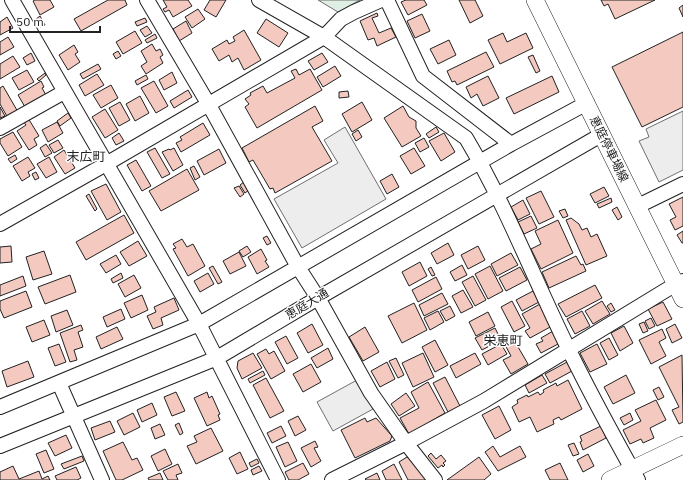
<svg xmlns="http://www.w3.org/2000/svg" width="683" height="480" font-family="'IBM Plex Sans','Noto Sans JP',sans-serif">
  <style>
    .green { fill: #e0efe3; stroke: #6f6f6f }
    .parking { fill: #ededed; stroke: #6f6f6f }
    .building { fill: #f3c9c0; stroke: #222 }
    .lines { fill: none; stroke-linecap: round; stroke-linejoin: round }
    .minor-casing { stroke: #222; stroke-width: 16 }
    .major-casing { stroke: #222; stroke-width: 18 }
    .minor { stroke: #fff; stroke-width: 14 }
    .major { stroke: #fff; stroke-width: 17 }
    .labels { text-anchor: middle; stroke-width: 3; stroke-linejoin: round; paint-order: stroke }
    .street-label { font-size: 12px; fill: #222; stroke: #fff }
    .neighbourhood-label { font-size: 13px; fill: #222; stroke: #fff }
  </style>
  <rect width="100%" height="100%" fill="#fff"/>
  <path class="green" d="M318,0H360L338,12Z"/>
  <path class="parking" d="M683,111V170L659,182L639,141L649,137L646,129Z
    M345,127L386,199L302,248L274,199L338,163L324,140Z
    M357,380L373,409L333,431L317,402Z"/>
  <path class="building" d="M35,0H50L54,7L40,15L33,1Z
    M108,0H125L127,5L81,31L74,19Z
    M163,0H188L192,6L173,17L169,10L165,12L163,9L167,7Z
    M210,0H226L216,17L204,10Z
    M406,0H424L427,5L408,15L401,2Z
    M459,0H475L483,16L470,23Z
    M601,0H655L615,19L608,4L604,6Z
    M683,5V17L679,8Z
    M198,9L205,19L192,28L185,17Z
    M377,13L378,16L372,18L379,33L391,28L396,37L377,46L374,38L368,40L360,21Z
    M422,14L430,31L415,38L407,21Z
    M40,16L45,25L40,27L36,19Z
    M7,17L13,28L0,35V22Z
    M145,18L147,22L137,26L135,22Z
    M266,19L288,33L279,47L257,33Z
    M186,21L192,33L179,41L173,29Z
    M147,26L152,33L145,37L140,30Z
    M244,30L261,60L244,70L238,58L232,62L229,55L219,61L212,49L227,40L229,44L235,41L233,37Z
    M135,31L142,43L123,54L116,42Z
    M683,32V107L642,127L612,67Z
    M503,33L507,42L526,33L533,48L500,64L488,40Z
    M155,34L157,38L147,43L145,40Z
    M8,37L14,47L0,55V42Z
    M449,40L456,55L438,64L430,49Z
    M152,44L156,51L160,49L163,55L160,57L163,63L146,74L141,66L147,62L141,51Z
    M74,45L78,52L75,54L80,62L68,70L59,55Z
    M118,51L121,56L116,59L113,54Z
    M486,52L494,67L457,85L455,81L452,82L447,71Z
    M31,53L35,61L27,65L23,58Z
    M322,53L328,62L314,70L308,61Z
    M533,55L540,71L536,73L528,57Z
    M13,56L20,67L0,79V64Z
    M98,64L101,69L83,79L80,74Z
    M335,66L341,76L323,87L317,77Z
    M296,69L299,75L310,69L322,90L257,128L245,107L249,104L245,99L251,95L250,93L263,86L267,93L295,78L291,71Z
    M27,70L34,82L19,90L12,78Z
    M172,72L177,83L164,90L159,80Z
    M45,73L46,75L39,81L37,79Z
    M97,74L104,85L85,96L79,85Z
    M146,75L148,79L137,85L135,81Z
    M488,76L499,98L483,106L477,94L471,98L466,87Z
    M552,76L559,92L514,114L506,98Z
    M41,81L44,87L42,88L46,95L25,107L18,95Z
    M154,81L168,106L156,113L141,88Z
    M111,85L118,98L101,108L93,95Z
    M3,86L18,112L8,118L0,104V88Z
    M188,90L192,97L174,108L170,101Z
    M348,91L349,97L339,98V92Z
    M140,96L149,113L135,121L126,104Z
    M120,102L130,120L119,126L109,108Z
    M362,102L372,120L352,132L342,114Z
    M315,106L323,121L312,127L332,161L275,193L273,188L270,189L253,160L249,162L242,148Z
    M403,106L409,117L416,121V128L421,136L402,147L384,118Z
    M0,107L5,116L0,118Z
    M105,109L118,130L105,138L92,117Z
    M68,113L71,118L60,126L57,121Z
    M28,118L39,136L34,139L37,145L29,150L17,131L26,125L23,121Z
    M57,122L63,133L48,142L42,130Z
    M203,123L210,135L181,152L176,143L182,140L180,137Z
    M436,127L439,132L429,138L426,134Z
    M358,130L362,137L356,141L352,134Z
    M13,132L22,147L8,156L0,143V139Z
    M119,133L124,141L116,145L112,138Z
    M444,133L455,152L441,161L429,141Z
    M424,138L429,147L420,152L415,143Z
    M58,140L63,148L54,153L49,145Z
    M46,144L52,153L45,157L40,148Z
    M155,148L170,174L162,178L147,152Z
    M174,148L183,165L173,171L162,152L169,149L170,150Z
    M414,148L425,166L411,174L400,156Z
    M219,149L226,163L204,175L197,161Z
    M64,150L75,168L65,174L54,157Z
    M15,155L17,159L11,163L8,159Z
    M28,157L35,168L28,172L30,176L22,181L13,166Z
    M49,157L57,172L46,178L37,164Z
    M136,160L151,186L142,191L127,165Z
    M194,166L200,177L195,180L190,168Z
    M187,169L199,190L161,211L149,191Z
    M36,172L39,178L35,180L32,174Z
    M392,174L399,187L387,194L380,181Z
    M244,182L249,190L245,193L240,185Z
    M106,184L121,212L107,220L91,191Z
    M239,186L244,194L240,197L234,188Z
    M604,187L609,196L595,203L590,194Z
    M541,191L554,217L539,224L526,198Z
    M89,194L97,209L95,211L86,196Z
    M683,197V226L675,230L670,220L676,217L669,204Z
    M611,198L612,202L599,208L597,204Z
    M523,200L530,214L518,220L511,207Z
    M617,207L622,217L618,220L612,210Z
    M565,209L568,216L563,218L559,211Z
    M124,215L134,233L86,260L76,242Z
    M531,216L537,228L524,234L518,222Z
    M571,218L579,224L582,230L587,228L591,237L597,234L607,256L586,265L566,220Z
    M558,220L573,253L541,269L531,249L541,244L535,231Z
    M683,231V243H682L677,235Z
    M267,236L271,243L267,245L263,238Z
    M182,239L187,247L193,244L205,266L188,276L173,249L176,248L173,244Z
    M138,241L147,256L129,266L120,252Z
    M448,243L454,255L437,264L431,253Z
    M11,246L12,262L0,263V247Z
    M247,246L251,252L243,257L239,251Z
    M478,246L485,260L468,269L461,255Z
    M261,249L267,260L265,261L269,267L257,274L248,257Z
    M44,251L52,274L33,280L26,257Z
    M239,252L246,266L230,274L223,261Z
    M511,253L518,265L497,276L491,264Z
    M116,255L121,264L106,273L100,264Z
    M576,256L581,265L583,264L586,271L549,288L542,272Z
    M420,262L427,276L409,286L402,272Z
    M462,265L467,275L455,281L450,272Z
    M213,266L222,282L218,284L209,268Z
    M490,266L503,291L488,299L475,274Z
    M431,267L435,275L432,276L428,269Z
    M520,267L527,280L506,291L499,278Z
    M121,273L123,278L113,283L111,279Z
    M208,273L214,284L200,292L194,281Z
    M70,275L76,292L45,304L38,287Z
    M134,275L141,288L125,297L118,284Z
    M23,276L26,286L0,296V285Z
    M473,276L486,300L475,306L462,282Z
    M436,277L442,289L418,302L412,290Z
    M595,285L602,298L566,317L558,304Z
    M463,290L473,307L461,313L452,296Z
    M26,291L32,307L4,318L0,309V301Z
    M533,291L539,302L522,311L516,300Z
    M442,293L448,304L424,316L419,305Z
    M142,295L148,310L131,318L124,303Z
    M174,298L179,310L161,318L163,325L153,329L147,316L156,312L154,307Z
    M512,301L525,326L514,332L501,307Z
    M602,301L610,314L593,324L585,311Z
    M663,302L672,319L657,326L648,309Z
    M414,303L427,330L402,343L388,316Z
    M611,303L615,310L611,312L607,306Z
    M540,304L552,326L530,338L525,331L530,328L522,314Z
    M450,306L455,316L446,321L440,311Z
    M121,309L125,319L107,327L103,317Z
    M67,310L73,325L56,332L51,316Z
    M438,311L444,322L430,330L424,318Z
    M582,311L590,326L575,334L567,319Z
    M488,312L495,326L476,336L469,322Z
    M651,318L655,326L649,329L645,321Z
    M44,320L50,335L32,342L26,327Z
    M644,322L648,331L643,333L639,324Z
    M312,324L323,345L308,353L297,333Z
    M675,324L682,338L672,343L666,329Z
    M81,325L83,330L78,332L83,347L74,350L77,360L70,362L60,333Z
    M624,326L633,343L620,351L611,333Z
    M117,327L123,339L101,349L96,337Z
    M365,327L379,352L363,361L349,337Z
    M495,328L501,340L482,350L475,338Z
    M662,329L666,338L659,342L666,356L651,364L639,340Z
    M553,331L560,343L541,353L536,344L543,341L541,338Z
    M286,336L298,358L287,364L275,342Z
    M609,338L618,355L609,360L600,343Z
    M435,340L448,365L435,372L422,347Z
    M514,340L528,364L511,374L503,360L511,356L505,345Z
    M59,344L66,362L55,366L48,348Z
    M501,344L507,354L488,365L482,354Z
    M597,344L607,364L590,372L580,353Z
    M328,348L333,359L317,368L311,358Z
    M266,349L269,354L274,351L285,371L271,379L257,354Z
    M253,353L262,368L242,379L237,368L238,361Z
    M423,353L434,377L413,387L402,363Z
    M475,353L481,364L456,378L450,366Z
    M682,355L683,422L679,424L672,410L679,407L659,367Z
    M396,358L404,375L398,378L389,361Z
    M28,361L34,377L7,387L2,371Z
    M387,362L395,379L380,387L371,371Z
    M567,362L572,371L550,383L545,374Z
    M311,364L321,382L303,392L293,374Z
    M263,371L265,375L250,383L248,379Z
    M542,375L547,383L529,393L525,385Z
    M626,375L635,393L613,404L604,387Z
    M445,377L460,406L448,412L433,383Z
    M266,378L284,411L270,418L253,385Z
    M568,380L582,409L561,420L559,417L553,420L554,424L537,432L530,417L519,422L512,407L518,403L517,400L527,395L528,397L538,392L540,395L544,392L543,390L556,383L557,386Z
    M428,382L445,413L409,434L400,418L419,408L411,392Z
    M659,387L664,397L658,400L653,390Z
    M176,392L185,411L172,416L164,397Z
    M207,392L209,398L212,396L220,414L218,415L220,420L207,426L194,398Z
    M406,393L415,406L399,416L391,404Z
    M656,400L666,420L650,428L654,438L643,443L641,439L630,444L623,430L641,421L635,410Z
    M152,403L157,415L142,422L137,410Z
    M499,406L511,430L495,439L482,415Z
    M133,413L140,427L124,435L117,421Z
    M630,413L633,420L624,425L620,418Z
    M298,416L306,430L295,436L288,421Z
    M365,418L367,422L376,418L392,436L390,441L355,458L341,430Z
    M110,421L115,432L95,440L91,428Z
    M179,423L183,433L180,435L175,425Z
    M160,424L165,435L155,439L151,428Z
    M281,426L286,436L272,443L267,433Z
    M601,426L606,438L583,450L580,442L582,441L580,436Z
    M211,428L223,451L196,464L187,446L197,442L194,436Z
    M66,435L72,448L55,456L48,443Z
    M315,441L318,447L314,448L321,461L311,467L301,448Z
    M123,442L132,460L137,458L143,470L122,480H116L103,451Z
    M288,442L297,461L285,467L276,447Z
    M574,443L579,454L573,456L568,445Z
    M493,446L500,457L520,446L526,457L498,471L485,452Z
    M165,449L172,464L158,471L151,456Z
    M46,450L54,469L44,473L36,454Z
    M240,452L248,469L237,474L229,458Z
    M431,453L436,459L441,455L446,461L443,463L445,465L443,467L442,465L438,468L428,456Z
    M588,454L594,466L583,472L577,460Z
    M82,456L84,461L64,469L61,464Z
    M407,457L411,460L426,480H408L399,462Z
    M479,457L491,474L484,480H447Z
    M257,459L259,463L251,467L249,463Z
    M303,463L309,474L298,480H289L285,472Z
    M560,463L568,480H550L545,470Z
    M178,464L182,473L176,475L178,480H168L163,471Z
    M394,464L402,480H386L382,471Z
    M13,466L19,479L39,471L42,479L48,476L50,480H0V472Z
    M259,466L262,471L253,475L251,470Z
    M76,467L81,478L77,480H57L55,476Z
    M160,473L163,480H149L148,478Z
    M377,473L380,480H366L365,479Z"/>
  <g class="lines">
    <g class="minor-casing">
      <path id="minor" d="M12,0L199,324L278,480
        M147,0L209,105L298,267L318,298L371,393L406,443L435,480
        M259,0L324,37L466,138C506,205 534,279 568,348C590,393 614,437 638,480
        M387,0L423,76L511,144
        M0,128L64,92
        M638,206L683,184
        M0,224L106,164L324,37L341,19L354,12L381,0
        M59,383L102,480
        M0,407L199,324L511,144L587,103
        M0,446L217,358L318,298L601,135
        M332,480L406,443L484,401L676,284L683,281"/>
    </g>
    <g class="major-casing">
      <path id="major" d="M535,0L683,299
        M610,480L683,445"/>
    </g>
    <use href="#minor" class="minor"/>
    <use href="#major" class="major"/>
  </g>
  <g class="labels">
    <g class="street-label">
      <text transform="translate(609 149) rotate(64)" y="4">恵庭停車場線</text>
      <text transform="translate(307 304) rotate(-31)" y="4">恵庭大通</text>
    </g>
    <g class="neighbourhood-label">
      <text x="86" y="161">末広町</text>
      <text x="503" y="345">栄恵町</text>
    </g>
  </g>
  <path d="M10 26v6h90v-6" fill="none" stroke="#222222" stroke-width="2"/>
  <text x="16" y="26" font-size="12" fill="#222222" stroke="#ffffff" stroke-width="3" paint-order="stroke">50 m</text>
</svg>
